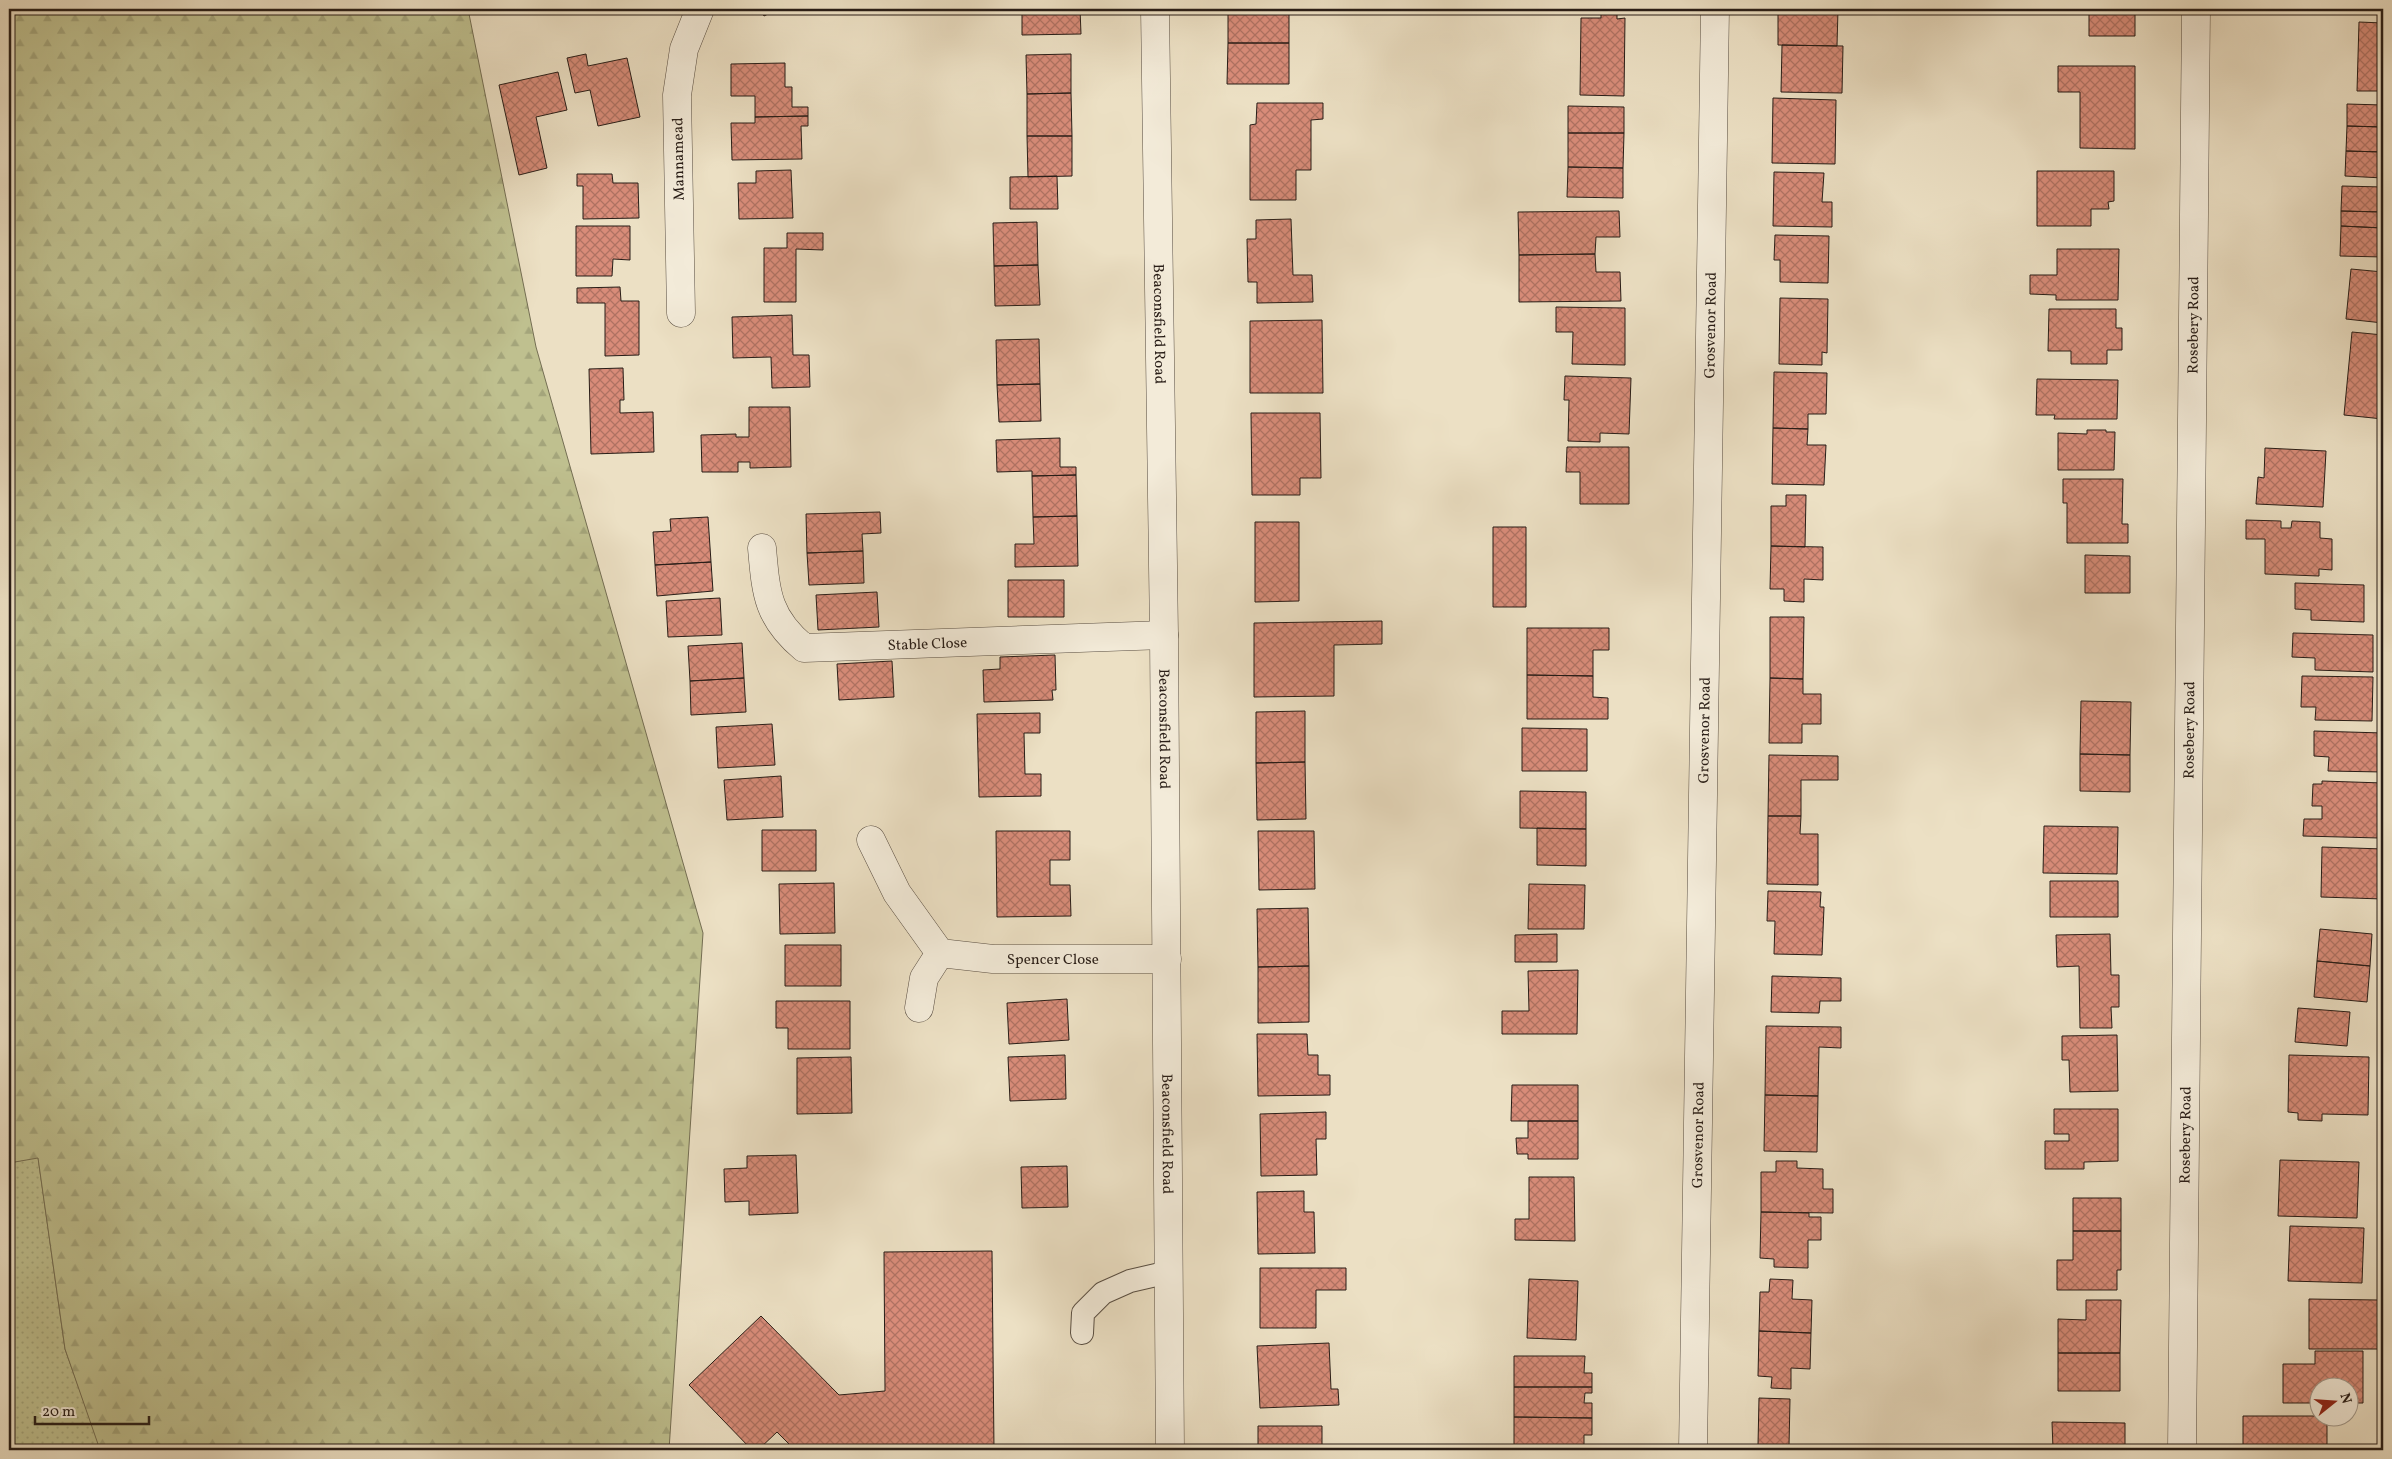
<svg xmlns="http://www.w3.org/2000/svg" width="2392" height="1459" font-family="Vollkorn,serif">
  <style>
    .grass { fill: url(#grass-dots); stroke: #746e53 }
    .forest { fill: url(#forest-firs); stroke: #746e53 }
    .building { fill: url(#building-cross-hatch); stroke: #281d17 }
    .lines { fill: none; stroke-linecap: round; stroke-linejoin: round }
    .service-casing { stroke: #594e42; stroke-width: 24 }
    .minor-casing { stroke: #594e42; stroke-width: 29 }
    .service { stroke: #f3ebd9; stroke-width: 22 }
    .minor { stroke: #f3ebd9; stroke-width: 28 }
    .labels { text-anchor: middle; stroke-width: 5; stroke-linejoin: round; paint-order: stroke }
    .street-label { font-size: 15px; fill: #281d17; stroke: #f3ebd9 }
  </style>
  <defs>
    <pattern id="grass-dots" width="8" height="8" patternUnits="userSpaceOnUse" patternTransform="scale(1.25)"><rect width="8" height="8" fill="#bfc08f"/><path d="M2 2h.1M6 6h.1" fill="none" stroke="#a4a57b" stroke-width="1.8" stroke-linecap="round"/></pattern>
    <pattern id="forest-firs" width="22" height="20" patternUnits="userSpaceOnUse" patternTransform="scale(1.25)"><rect width="22" height="20" fill="#bfc08f"/><path d="M5 1l3.5 6h-7zM16 11l3.5 6h-7z" fill="#a4a57b"/></pattern>
    <pattern id="building-cross-hatch" width="8" height="8" patternUnits="userSpaceOnUse" patternTransform="scale(1.25)"><rect width="8" height="8" fill="#d88c79"/><path d="M0 0l8 8M0 8l8-8" fill="none" stroke="#af7262"/></pattern>
  </defs>
  <rect width="100%" height="100%" fill="#ece0c4"/>
  <filter id="stains"><feTurbulence type="fractalNoise" baseFrequency=".004" numOctaves="4"/><feColorMatrix values="0 0 0 0 .2 0 0 0 0 .09 0 0 0 0 .02 0 0 0 .5 -.17"/></filter>
  <radialGradient id="worn" r=".72"><stop offset=".6" stop-color="#630" stop-opacity="0"/><stop offset="1" stop-color="#630" stop-opacity=".3"/></radialGradient>
  <path class="grass" d="M38,1157L65,1349L100,1447L92,1450H9V1163Z"/>
  <path class="forest" d="M9,9H468L536,347L703,933L669,1450H92L99,1447L65,1349L38,1158L9,1163Z"/>
  <path class="building" d="M760,9H778L764,16Z
    M1022,9H1080L1081,34L1022,35Z
    M1228,9L1289,10V43H1228Z
    M1778,9H1838L1837,46L1778,45Z
    M2089,9H2135V36H2089Z
    M1601,12H1617V19L1625,18L1624,96L1580,95L1581,18H1601Z
    M2359,22L2383,23V91H2357Z
    M1228,43H1289V84H1227Z
    M1782,45L1843,46L1842,93L1781,92Z
    M586,54L588,66L627,58L640,117L598,126L590,90L575,93L567,58Z
    M1071,54V93L1027,94L1026,55Z
    M785,63V87H792V107H808V116L755,117V96H731V64Z
    M2058,66H2135V149L2080,148V92H2058Z
    M558,72L567,110L536,117L547,168L519,175L499,85Z
    M1071,93L1072,136H1027V94Z
    M1773,98L1836,100L1835,164L1772,163Z
    M1257,103H1323V119L1311,120V170H1296V200H1250V125L1256,124Z
    M2347,104L2383,105V127L2347,126Z
    M1568,106L1624,107V133H1568Z
    M808,116V126H801L802,159L732,160L731,123H755V117Z
    M2347,126L2383,127V152L2346,151Z
    M1568,133H1624L1623,168L1568,167Z
    M1027,136H1072V176L1028,177Z
    M2346,151L2383,152V178L2345,176Z
    M1568,167L1623,168V198L1567,197Z
    M791,170L793,218L739,219L738,183H756V171Z
    M2037,171H2114V201L2108,202L2109,209H2091V226H2037Z
    M1774,172L1824,173L1822,202H1832V227L1773,226Z
    M577,174H612L613,183H638L639,218L583,219V186H577Z
    M1057,176L1058,209H1010V177Z
    M2342,186L2383,187V212L2341,211Z
    M1619,211L1620,237H1596L1595,254L1519,255L1518,212Z
    M2341,211L2383,212V228L2341,226Z
    M1291,219L1293,275H1312L1313,302L1257,303V282H1248L1247,239H1256V220Z
    M1037,222L1038,265L994,266L993,223Z
    M576,226H630V260L613,259L612,276H576Z
    M2341,226L2383,228V257L2340,256Z
    M787,233H823V250L796,249V302H764V248H787Z
    M1775,235L1829,236L1828,283L1780,282V260H1774Z
    M2057,249H2119L2118,300H2056V295L2030,294V275H2057Z
    M1595,254L1596,272H1620L1621,301L1519,302V255Z
    M1038,265L1040,305L995,306L994,266Z
    M2351,269L2383,272V323L2346,319Z
    M620,287L621,301H639V355L605,356V303H577V288Z
    M1780,298L1828,299L1827,353L1822,352V365L1779,364Z
    M1556,307L1625,308V365L1572,364L1573,332H1556Z
    M2049,309H2116V328H2122V350H2107V364H2071V351H2048Z
    M792,315L793,355H809L810,387L772,388L771,357L733,358L732,317Z
    M1322,320L1323,393H1250V321Z
    M2352,332L2383,335V419L2344,415Z
    M1039,339L1040,384L997,385L996,340Z
    M623,368L624,400H620V413L653,412L654,452L591,454L589,369Z
    M1774,372L1827,373L1826,414H1808V429L1773,428Z
    M1565,376L1631,378L1629,434L1600,433V442L1568,441L1569,400H1564Z
    M2037,379L2118,380L2117,419H2054L2055,415H2036Z
    M1040,384L1041,421L999,422L997,385Z
    M749,407H790L791,467L750,468V462H738V472H702L701,435L736,434V437H749Z
    M1251,413H1320L1321,478H1300V495H1252Z
    M1773,428L1808,429L1807,445H1826L1824,485L1772,484Z
    M2087,430H2106V432H2115L2114,470H2058V433L2087,434Z
    M1060,438V467H1076V475L1032,476V471L997,472L996,440Z
    M1567,447H1629V504H1580V472H1566Z
    M2265,448L2326,451L2323,507L2256,504L2258,477L2264,478Z
    M1076,475L1077,516L1033,517L1032,476Z
    M2063,479H2123L2122,524H2128V543H2067V503H2063Z
    M1786,495H1806L1805,547L1771,546V506H1786Z
    M880,512L881,533L862,534L863,551L807,553L806,514Z
    M1077,516L1078,566L1015,567V544H1034L1033,517Z
    M708,517L711,562L655,565L653,532L671,531L670,519Z
    M2246,520L2281,521V528H2291L2292,521L2320,522V538L2332,539V570L2319,569V576L2265,574V539H2246Z
    M1255,522H1299V601L1255,602Z
    M1493,527H1526V607H1493Z
    M1771,546L1823,547V580L1804,579V602L1784,601V589H1770Z
    M863,551L864,583L809,585L807,553Z
    M2085,555L2130,556V593H2085Z
    M711,562L713,591L657,596L655,565Z
    M1008,580H1064V617H1008Z
    M2295,583L2364,585V622L2311,620V610L2295,609Z
    M877,592L879,627L818,630L816,595Z
    M720,598L722,635L668,637L666,601Z
    M1770,617H1804L1803,679L1770,678Z
    M1382,621V644L1334,645V696L1254,697V623Z
    M1527,628H1609V650H1593V676L1527,675Z
    M2293,633L2373,635V672L2315,670V658L2292,657Z
    M742,643L744,678L690,681L688,646Z
    M1055,655L1056,690H1052L1053,700L984,702L983,670L1000,669V657Z
    M892,661L894,697L839,700L837,664Z
    M1527,675L1593,676V697L1608,698V719H1527Z
    M2302,676L2373,677L2372,721L2315,720L2316,707H2301Z
    M744,678L746,712L691,715L690,681Z
    M1770,678L1803,679V694H1821V724H1802V743H1769Z
    M2081,701L2131,702L2130,755L2080,754Z
    M1305,711V762L1256,763V712Z
    M1040,713V733H1024L1025,774H1041V796L979,797L977,714Z
    M772,724L775,765L718,768L716,727Z
    M1522,728L1587,729V771H1522Z
    M2314,731L2383,733V772L2328,771L2329,757L2314,756Z
    M2080,754L2130,755V792L2080,791Z
    M1769,755L1838,756V780H1801V816H1768Z
    M1305,762L1306,819L1257,820L1256,763Z
    M781,776L783,817L727,820L724,780Z
    M2322,781L2383,783V823H2379V838L2303,836L2304,819H2322V806H2312L2313,784H2322Z
    M1520,791L1586,792V829L1520,828Z
    M1768,816H1801L1800,834H1818V885L1767,884Z
    M2044,826L2118,827L2117,874L2043,873Z
    M1537,828L1586,829V866L1537,865Z
    M762,830H816V871H762Z
    M996,831H1070V860H1050V885H1070L1071,916L997,917Z
    M1258,831H1314L1315,889L1259,890Z
    M2322,847L2383,849V899L2321,897Z
    M2050,881H2118V917H2050Z
    M834,883L835,933L780,934L779,884Z
    M1529,884L1585,885L1584,929H1528Z
    M1768,891L1821,892L1820,907H1824L1822,955L1774,954L1775,921H1767Z
    M1308,908L1309,966L1258,967L1257,909Z
    M2320,929L2372,934L2370,966L2317,961Z
    M1557,934V962H1515V935Z
    M2110,934L2111,975H2119V1007H2111L2112,1028H2080L2079,966L2057,967L2056,935Z
    M785,945H841V986H785Z
    M2317,961L2370,966L2367,1002L2314,997Z
    M1309,966V1022L1258,1023V967Z
    M1578,970L1577,1034H1502V1011H1529L1528,971Z
    M1772,976L1841,978V1001H1820L1819,1013L1771,1012Z
    M1067,999L1069,1040L1009,1044L1007,1003Z
    M776,1001H850V1049H788V1028H776Z
    M2298,1008L2350,1012L2347,1046L2295,1042Z
    M1766,1026L1841,1027V1048L1819,1047L1818,1096L1765,1095Z
    M1257,1034H1307L1308,1055H1318V1075H1330V1095L1258,1096Z
    M2117,1035L2118,1091L2070,1092L2069,1060H2062V1036Z
    M1065,1055L1066,1099L1010,1101L1008,1057Z
    M2289,1055L2369,1057L2368,1115L2322,1114V1121L2298,1120V1113L2288,1112Z
    M851,1057L852,1113L797,1114V1058Z
    M1512,1085H1578V1121H1511Z
    M1765,1095L1818,1096L1817,1152L1764,1151Z
    M2054,1109H2118V1161L2084,1162V1169H2045V1141H2069V1134H2054Z
    M1326,1112V1139H1316L1317,1175L1261,1176L1260,1114Z
    M1528,1121H1578V1159H1528V1154H1517L1516,1138H1528Z
    M796,1155L798,1213L749,1215V1201L725,1202L724,1169L747,1168V1156Z
    M2280,1160L2359,1162L2357,1218L2278,1216Z
    M1776,1161H1797V1168L1823,1169V1189H1833V1213L1761,1212V1172H1776Z
    M1067,1166L1068,1207L1022,1208L1021,1167Z
    M1529,1177H1574L1575,1241L1515,1240V1219H1529Z
    M1304,1191V1212H1314L1315,1253L1258,1254L1257,1192Z
    M2073,1198H2121V1231H2073Z
    M1761,1212L1809,1213V1217H1821V1240H1808V1268L1774,1267V1259L1760,1258Z
    M2290,1226L2364,1228L2362,1283L2288,1281Z
    M2073,1231H2121V1270H2117V1290H2057V1260H2073Z
    M992,1251L994,1450H795L777,1432L758,1450H752L689,1385L761,1316L839,1395L885,1391L884,1252Z
    M1260,1268H1346V1290H1316V1328H1260Z
    M1529,1279L1578,1281L1576,1340L1527,1338Z
    M1770,1279L1793,1280L1792,1299L1812,1300L1811,1333L1759,1331L1760,1292H1769Z
    M2309,1299L2378,1300V1349H2309Z
    M2086,1300H2121L2120,1353H2058V1319L2086,1320Z
    M1759,1331L1811,1333L1810,1369L1791,1368V1389L1771,1388L1772,1377L1758,1376Z
    M1329,1343L1331,1389H1338L1339,1405L1260,1408L1257,1346Z
    M2315,1351H2363V1403H2350V1386H2320V1403H2283V1364H2315Z
    M2058,1353H2120V1391H2058Z
    M1514,1356H1585L1584,1373H1592V1387H1514Z
    M1514,1387H1592V1393H1585L1584,1403H1592V1418L1514,1417Z
    M1759,1398L1790,1399L1789,1446L1758,1445Z
    M2243,1416H2327V1450H2243Z
    M1514,1417L1592,1418V1435H1584V1450H1514Z
    M2052,1422L2125,1423V1450L2053,1449Z
    M1258,1426H1322V1450H1258Z
    M1758,1445L1789,1446V1450H1758Z"/>
  <g class="lines">
    <g class="service-casing">
      <path id="service" d="M1082,1333L1083,1313L1103,1293L1130,1281L1169,1272"/>
    </g>
    <g class="minor-casing">
      <g id="minor">
        <path id="s1" d="M1155,9L1164,635L1170,1450"/>
        <path d="M681,313L677,95L684,49L700,9"/>
        <path id="s2" d="M762,548C766,593 767,617 804,648L1164,635"/>
        <path id="s3" d="M871,840L897,893L940,953L993,959H1167"/>
        <path d="M919,1008L924,978L940,953"/>
        <path id="s4" d="M1693,1450L1715,9"/>
        <path id="s5" d="M2182,1450L2196,9"/>
      </g>
    </g>
    <use href="#service" class="service"/>
    <use href="#minor" class="minor"/>
  </g>
  <g class="labels">
    <g class="street-label">
      <text transform="translate(678 159) rotate(-91)" y="5">Mannamead</text>
      <text dy="5" stroke="none"><textPath href="#s1" startOffset="315">Beaconsfield Road</textPath></text>
      <text dy="5" stroke="none"><textPath href="#s4" startOffset="1125">Grosvenor Road</textPath></text>
      <text dy="5" stroke="none"><textPath href="#s5" startOffset="1125">Rosebery Road</textPath></text>
      <text dy="5" stroke="none"><textPath href="#s2" startOffset="236">Stable Close</textPath></text>
      <text dy="5" stroke="none"><textPath href="#s1" startOffset="720">Beaconsfield Road</textPath></text>
      <text dy="5" stroke="none"><textPath href="#s4" startOffset="720">Grosvenor Road</textPath></text>
      <text dy="5" stroke="none"><textPath href="#s5" startOffset="720">Rosebery Road</textPath></text>
      <text dy="5" stroke="none"><textPath href="#s3" startOffset="246">Spencer Close</textPath></text>
      <text dy="5" stroke="none"><textPath href="#s1" startOffset="1125">Beaconsfield Road</textPath></text>
      <text dy="5" stroke="none"><textPath href="#s4" startOffset="315">Grosvenor Road</textPath></text>
      <text dy="5" stroke="none"><textPath href="#s5" startOffset="315">Rosebery Road</textPath></text>
    </g>
  </g>
  <rect width="2392" height="1459" fill="none" stroke="#ece0c4" stroke-width="30"/>
  <rect x="10" y="10" width="2372" height="1439" fill="none" stroke="#281d17" stroke-width="2.5"/>
  <rect x="15" y="15" width="2362" height="1429" fill="none" stroke="#281d17"/>
  <g transform="translate(2334 1402) rotate(73)"><circle r="24" fill="#f3ebd9" stroke="#a2998b"/>
  <path d="M0-4L9 19L0 12L-9 19Z" fill="#8f2418"/>
  <text y="-8" font-size="14" font-weight="bold" text-anchor="middle" fill="#281d17">N</text>
  </g>
  <path d="M35 1416v8h114v-8" fill="none" stroke="#281d17" stroke-width="2.5"/>
  <text x="42" y="1416" font-size="15" fill="#281d17" stroke="#f3ebd9" stroke-width="4" paint-order="stroke">20 m</text>
  <rect width="100%" height="100%" filter="url(#stains)"/>
  <rect width="100%" height="100%" fill="url(#worn)"/>
</svg>
